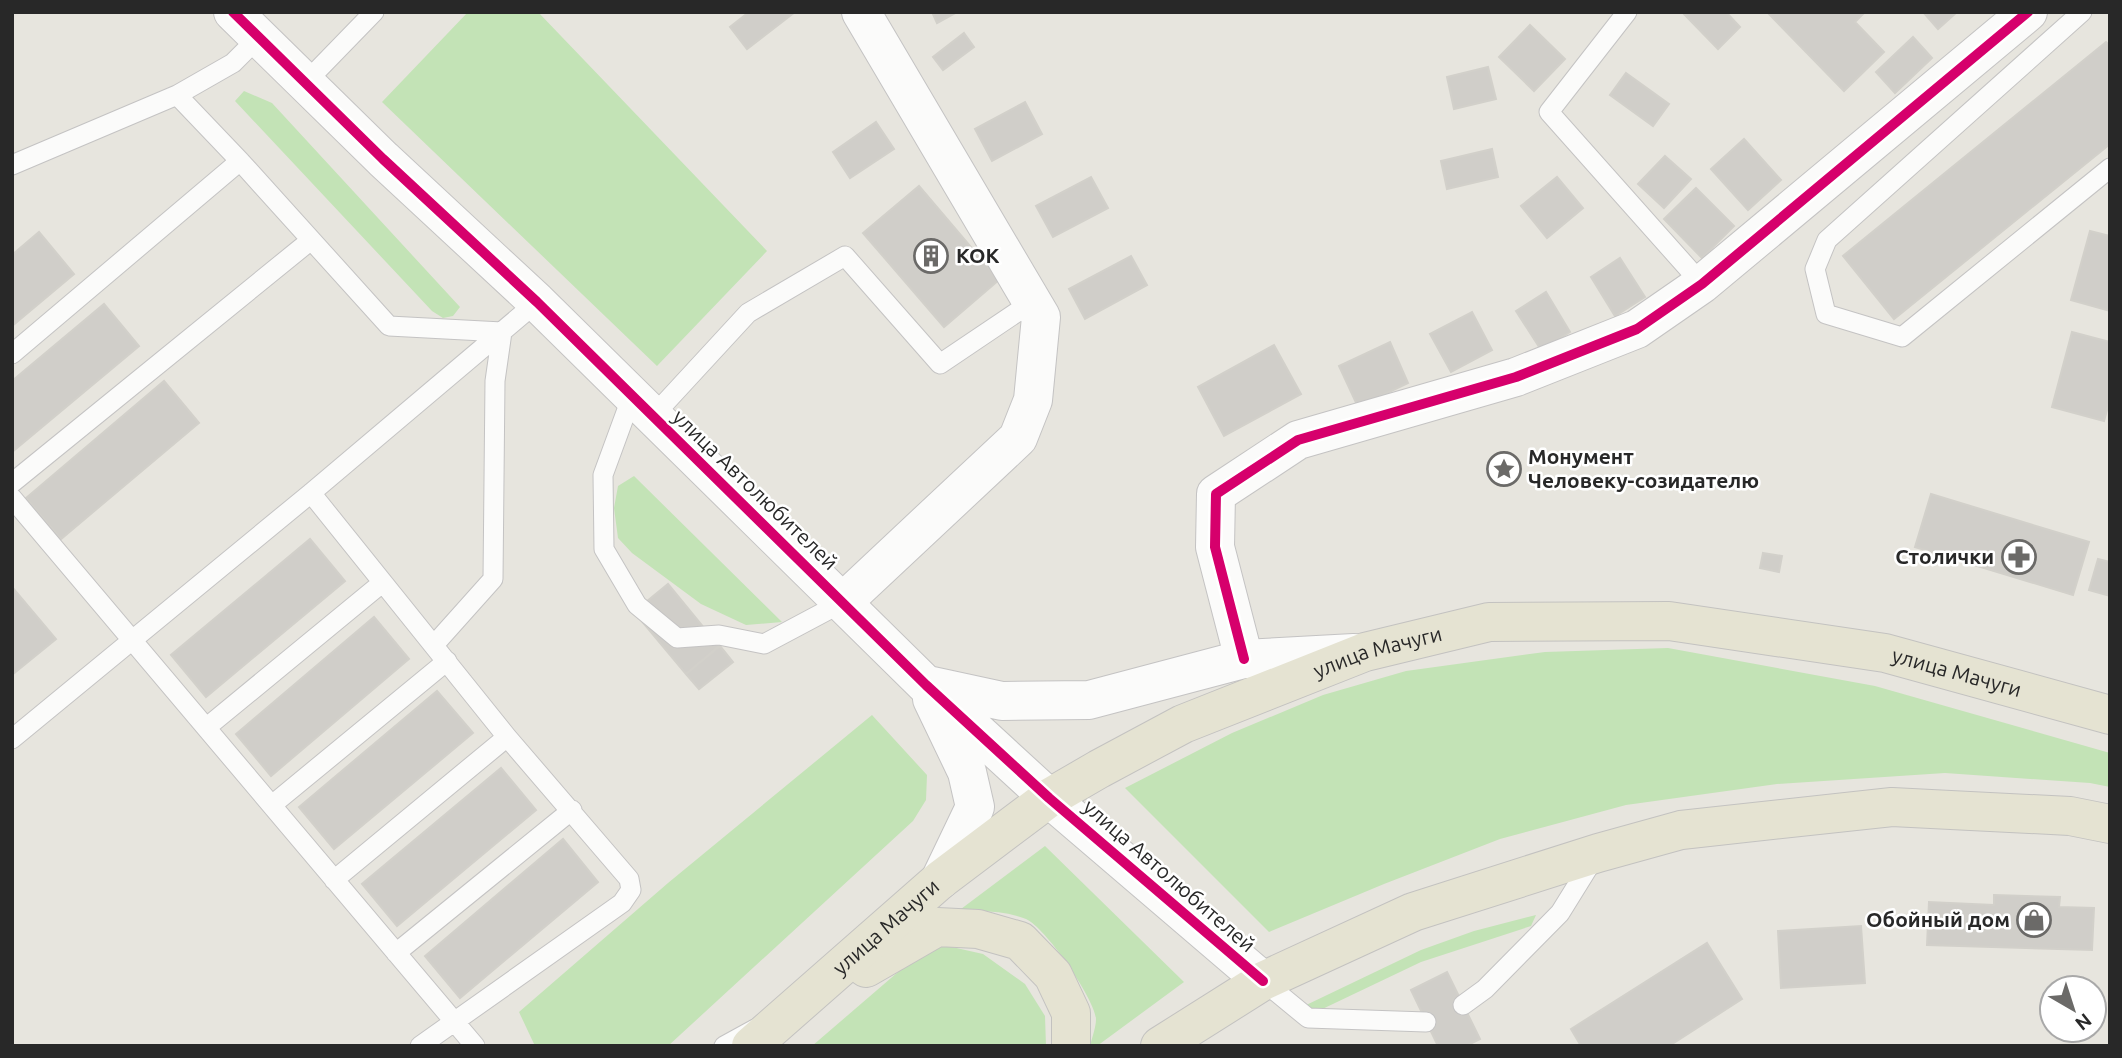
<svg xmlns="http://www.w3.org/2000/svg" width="2122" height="1058" font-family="Ubuntu,sans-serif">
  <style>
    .green { fill: #c3e3b6 }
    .building { fill: #d0cec9; stroke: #d2d0ca; stroke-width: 2 }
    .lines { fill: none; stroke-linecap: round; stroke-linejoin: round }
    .lane-casing { stroke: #c4c3c3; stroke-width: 21 }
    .street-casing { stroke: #c4c3c3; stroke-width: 40 }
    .secondary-casing { stroke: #c4c3c3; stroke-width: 40 }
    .primary-casing { stroke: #c3c2c0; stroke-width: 40 }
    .lane { stroke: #fbfbfa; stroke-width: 19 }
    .street { stroke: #fbfbfa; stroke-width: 38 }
    .secondary { stroke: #fbfbfa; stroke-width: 38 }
    .primary { stroke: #e5e3d2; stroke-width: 38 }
    .cycleway-casing { stroke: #fff; stroke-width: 15 }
    .cycleway { stroke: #d6006c; stroke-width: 10 }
    .labels { text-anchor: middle; stroke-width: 5; stroke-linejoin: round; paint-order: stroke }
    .poi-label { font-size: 21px; font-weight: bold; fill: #282828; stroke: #fff; text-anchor: start }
    .street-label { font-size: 21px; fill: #282828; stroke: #fff }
  </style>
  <rect width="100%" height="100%" fill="#e7e5de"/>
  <path class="green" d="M468,12H538L767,251L657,366L382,102Z
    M244,91L272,103L460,307L453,316L443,318L432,311L235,101Z
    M634,476L782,622L746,625L701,604L632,553L618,538L614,508L618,486Z
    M1668,648L1875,686L2110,753V787L2090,783L1945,773L1777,784L1626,805L1500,839L1384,884L1269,932L1125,788L1232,733L1323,695L1406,671L1545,652Z
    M872,715L927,775L926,800L913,821L668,1046H535L519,1012L668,883Z
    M1045,846L1184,982L1097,1046H1090C1092,1038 1096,1027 1096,1019C1095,999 1045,927 1026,919C1003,910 980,911 957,912Z
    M1536,915L1531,926L1421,962L1314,1013L1302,1007L1421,950L1474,931Z
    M943,945L983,954L1025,984L1045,1016L1046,1046H812L912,960Z"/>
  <path class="building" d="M749,12H795L747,49L730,27Z
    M932,12H957L937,23Z
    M1682,12H1726L1740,27L1718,49Z
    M1767,12H1865L1855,22L1884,52L1844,91Z
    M1923,12H1957L1938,29Z
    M1530,25L1565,59L1534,91L1499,57Z
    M964,33L974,47L943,70L933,57Z
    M1913,37L1932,58L1895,93L1876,72Z
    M2106,42L2110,46V144L1894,319L1843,256Z
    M1488,67L1496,99L1454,109L1447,77Z
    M1626,73L1669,104L1653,126L1610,95Z
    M1025,102L1042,134L992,161L975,129Z
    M876,122L894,149L850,178L833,152Z
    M1744,139L1781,180L1748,210L1711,169Z
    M1492,149L1498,177L1447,189L1441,161Z
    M1665,156L1691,179L1664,208L1638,184Z
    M1091,177L1108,208L1053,237L1036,206Z
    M1557,177L1583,208L1547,238L1521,206Z
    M919,186L999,280L944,327L863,233Z
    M1696,188L1734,226L1702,258L1664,219Z
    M2090,231L2110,236V311L2071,300Z
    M39,232L74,274L12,326V255Z
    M1131,256L1147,285L1085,319L1069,289Z
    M1620,258L1645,297L1615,316L1591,277Z
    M1546,292L1570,332L1541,350L1516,311Z
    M104,304L139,346L12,452V381Z
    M1472,312L1492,350L1451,372L1430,334Z
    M2072,332L2110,342V399L2104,421L2052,407Z
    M1390,342L1408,383L1358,407L1339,366Z
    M1274,345L1301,394L1224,436L1198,387Z
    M164,381L199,423L61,539L26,498Z
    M1931,494L2089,542L2073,595L1915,547Z
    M310,539L345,581L206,697L171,655Z
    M1763,553L1782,556L1779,572L1760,568Z
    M2098,559L2110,562V596L2089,590Z
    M668,584L719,646L686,674L634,612Z
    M12,587L56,639L12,675Z
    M374,617L409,659L271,776L236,734Z
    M720,646L733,662L699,689L686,674Z
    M437,691L473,733L334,849L299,807Z
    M501,768L536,810L397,926L362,884Z
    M563,839L598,882L460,998L425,956Z
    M1994,895L2060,897L2059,907L2094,908L2092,950L1927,945L1929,902L1994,905Z
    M1861,926L1865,983L1781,988L1778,931Z
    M1707,943L1742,999L1669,1046H1581L1571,1029Z
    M1447,972L1480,1039L1466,1046H1438L1411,990Z"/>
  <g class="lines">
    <g class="lane-casing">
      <path id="lane" d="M1627,12L1549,112L1702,284
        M2082,12L1827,240L1815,269L1826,314L1902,337L2110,168
        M306,82L374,12
        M177,95L240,161L389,326L502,332
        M12,165L177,95L233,63L258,38
        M12,354L240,161
        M632,396L603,475L604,549L637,605L677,638L719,635L764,644L843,602
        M653,416L748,313L845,256L940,364L1032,302
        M12,483L311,240
        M311,493L507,737L629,879L631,890L622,903L420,1046
        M12,498L475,1046
        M434,645L493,579L495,381L502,332
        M207,727L382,583
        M12,739L311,493L537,302
        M272,805L447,661
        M334,880L507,737
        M396,953L572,810
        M1263,981L1308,1018L1426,1022
        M1463,1005L1485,989L1560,913L1596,855
        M724,1046L755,1029"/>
    </g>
    <g class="street-casing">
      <path id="street" d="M843,602L1018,438L1033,400L1041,317L861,12
        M1244,659L1215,547L1216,494L1298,440L1516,377L1637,329L1702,284L2028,12"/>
    </g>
    <g class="secondary-casing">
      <path id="secondary" d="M233,12L383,159L537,302L926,685L1049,798L1263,981
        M928,685L1002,701L1089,700L1244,659L1354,653
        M932,699L967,772L975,807L940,880"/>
    </g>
    <g class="primary-casing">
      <g id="primary">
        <path d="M866,968L937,927L978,929L1020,941L1053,975L1071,1013V1046"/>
        <path id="s1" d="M751,1046L940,880L1049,798L1099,769L1183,724L1365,652L1489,622L1669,621L1885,653L2110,715"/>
        <path d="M1160,1046L1263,981L1413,912L1598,853L1681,830L1892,807L2070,816L2110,824"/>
      </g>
    </g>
    <use href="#lane" class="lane"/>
    <use href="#street" class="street"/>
    <use href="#secondary" class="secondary"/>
    <use href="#primary" class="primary"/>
    <g class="cycleway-casing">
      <path id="cycleway" d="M233,12L383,159L537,302L926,685L1049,798L1263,981
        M1244,659L1215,547L1216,494L1298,440L1516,377L1637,329L1702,284L2028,12"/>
    </g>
    <use href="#cycleway" class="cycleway"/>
  </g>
  <defs>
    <g id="building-ring" transform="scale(1.75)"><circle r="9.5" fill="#fff" stroke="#6b6a68" stroke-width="1.5"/><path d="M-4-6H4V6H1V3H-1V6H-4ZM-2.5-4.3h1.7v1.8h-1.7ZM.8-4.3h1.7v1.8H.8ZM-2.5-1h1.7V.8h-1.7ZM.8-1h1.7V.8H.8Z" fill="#6b6a68"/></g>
    <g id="sight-ring" transform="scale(1.75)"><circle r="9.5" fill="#fff" stroke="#6b6a68" stroke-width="1.5"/><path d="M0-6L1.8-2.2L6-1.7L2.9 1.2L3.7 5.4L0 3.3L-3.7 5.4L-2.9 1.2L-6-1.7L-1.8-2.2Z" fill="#6b6a68"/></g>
    <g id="pharmacy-ring" transform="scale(1.75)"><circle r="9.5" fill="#fff" stroke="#6b6a68" stroke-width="1.5"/><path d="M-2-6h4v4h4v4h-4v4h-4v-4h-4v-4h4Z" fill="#6b6a68"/></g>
    <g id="shop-ring" transform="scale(1.75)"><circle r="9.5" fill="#fff" stroke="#6b6a68" stroke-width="1.5"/><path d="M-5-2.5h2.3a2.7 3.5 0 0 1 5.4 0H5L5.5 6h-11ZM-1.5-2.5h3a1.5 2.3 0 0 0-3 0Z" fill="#6b6a68"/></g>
  </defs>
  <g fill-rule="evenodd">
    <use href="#building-ring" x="931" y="256"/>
    <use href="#sight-ring" x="1504" y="469"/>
    <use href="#pharmacy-ring" x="2019" y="557"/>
    <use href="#shop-ring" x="2034" y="920"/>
  </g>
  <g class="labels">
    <g class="poi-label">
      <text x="956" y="263">КОК</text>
      <text x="1528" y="464">Монумент<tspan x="1528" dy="24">Человеку-созидателю</tspan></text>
      <text x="1994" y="564" text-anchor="end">Столички</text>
      <text x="2010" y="927" text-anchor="end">Обойный дом</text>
    </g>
    <g class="street-label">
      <text transform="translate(755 490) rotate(44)" y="7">улица Автолюбителей</text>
      <text dy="7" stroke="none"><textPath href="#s1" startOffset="749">улица Мачуги</textPath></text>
      <text dy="7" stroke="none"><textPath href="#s1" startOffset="1337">улица Мачуги</textPath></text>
      <text transform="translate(1169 876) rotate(41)" y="7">улица Автолюбителей</text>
      <text dy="7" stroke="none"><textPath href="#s1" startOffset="180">улица Мачуги</textPath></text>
    </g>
  </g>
  <rect width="2122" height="1058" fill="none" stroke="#282828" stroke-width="28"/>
  <g transform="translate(2073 1009) rotate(141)"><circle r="33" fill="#ffffff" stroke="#a9a9a9" stroke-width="2"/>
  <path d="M0-5L12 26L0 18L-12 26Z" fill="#6b6a68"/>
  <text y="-10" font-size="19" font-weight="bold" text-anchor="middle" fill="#282828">N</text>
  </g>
</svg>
